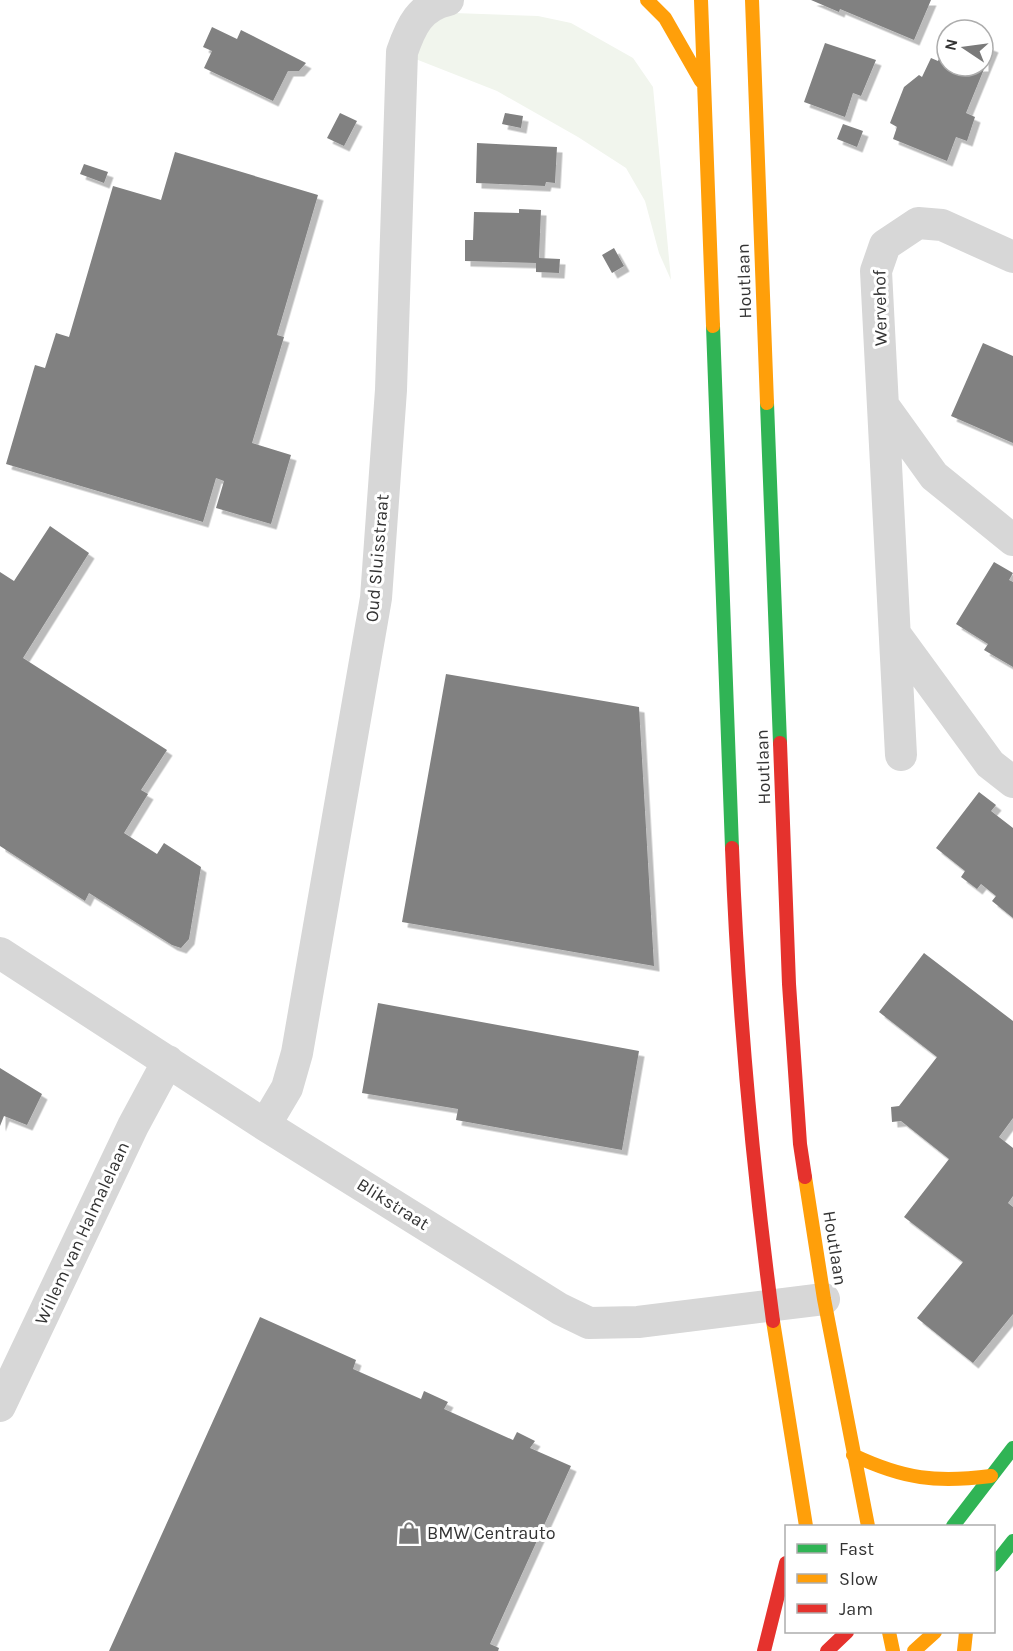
<svg xmlns="http://www.w3.org/2000/svg" width="1013" height="1651" font-family="Karla,sans-serif">
  <style>
    .green { fill: #f1f5ed }
    .building { fill: #818181; filter: url(#shadow) }
    .lines { fill: none; stroke-linecap: round; stroke-linejoin: round }
    .street { stroke: #d7d7d7; stroke-width: 32 }
    .fast { stroke: #30b455; stroke-width: 14 }
    .slow { stroke: #ff9f0a; stroke-width: 14 }
    .jam { stroke: #e5322d; stroke-width: 14 }
    .labels { text-anchor: middle; stroke-width: 6; stroke-linejoin: round; paint-order: stroke }
    .street-label { font-size: 18px; fill: #333; stroke: #fff }
    .poi-label { font-size: 18px; fill: #333; stroke: #fff; text-anchor: start }
  </style>
  <defs>
    <filter id="shadow"><feDropShadow dx="5.5" dy="5.5" stdDeviation="0" flood-color="#0004"/></filter>
  </defs>
  <rect width="100%" height="100%" fill="#fff"/>
  <path class="green" d="M454,13L538,16L571,23L633,58L653,87L671,280L659,253L645,201L626,168L578,137L497,91L413,58L426,24Z"/>
  <path class="building" d="M811,0H931L914,40L840,9L839,12Z
    M212,27L237,39L241,30L306,63L299,71H288L273,101L204,68L212,51L203,47Z
    M825,43L876,60L861,96L853,93L845,117L804,102Z
    M983,43L993,47L966,113L975,117L967,141L956,137L947,161L893,139L897,127L890,123L904,87L919,75L922,77L931,58L938,61L945,44L947,66H983Z
    M340,113L357,121L344,146L327,138Z
    M505,113L523,116L521,128L502,124Z
    M843,124L863,131L857,147L837,139Z
    M477,143L557,147L555,183L546,182L545,186L476,183Z
    M175,152L318,195L277,335L284,337L252,443L291,455L271,524L216,508L224,481L216,478L203,522L6,464L35,365L45,368L56,333L69,337L113,186L161,200Z
    M84,164L108,172L104,183L80,174Z
    M519,209L541,210L539,258L560,259L559,273L536,272V263L465,261V240H473L474,212L519,213Z
    M614,248L624,266L612,273L602,255Z
    M983,343L1013,356V443L951,416Z
    M50,526L89,553L23,658L167,750L141,790L148,794L124,833L157,854L164,843L201,867L189,939L181,948L172,945L89,893L85,901L0,846V572L14,581Z
    M994,562L1013,573L1009,580L1013,582V667L984,650L988,644L956,624Z
    M446,674L639,707L654,966L402,922Z
    M979,792L996,805L991,811L1013,828V918L992,901L996,896L981,884L977,889L961,877L965,871L936,848Z
    M924,953L1013,1021V1118L999,1137L1013,1148V1196L1008,1203L1013,1207V1314L973,1363L917,1318L963,1262L904,1217L949,1159L901,1121L892,1122L891,1107L899,1106L937,1057L879,1012Z
    M378,1003L639,1051L622,1150L456,1120L458,1109L362,1093Z
    M0,1068L42,1094L27,1125L4,1116L0,1126Z
    M260,1317L356,1360L353,1369L421,1399L424,1391L448,1402L444,1409L513,1440L517,1432L535,1441L530,1448L571,1466L490,1644L499,1648L498,1651H109Z"/>
  <g class="lines">
    <path class="street" d="M883,405L934,476L1013,540
      M895,634L990,764L1013,782
      M901,755L876,271L885,245L918,223L942,225L1013,257
      M0,953L265,1125L560,1309L589,1323L638,1322L824,1299
      M265,1125L287,1088L297,1053L376,598L391,390L402,52C411,26 420,6 448,0
      M0,1406L133,1126L168,1061"/>
    <path class="fast" d="M713,326L732,848
      M767,403L780,743
      M953,1526L1013,1448
      M994,1565L1013,1541"/>
    <path class="slow" d="M647,0L665,18L701,81
      M701,0L713,326
      M752,0L767,403
      M805,1177L824,1299L868,1526
      M773,1321L806,1526
      M853,1455C904,1479 936,1483 991,1476
      M889,1632L893,1651
      M914,1651L935,1632
      M964,1651L966,1632"/>
    <path class="jam" d="M780,743L789,984L800,1144L805,1177
      M732,848C738,1008 752,1162 773,1321
      M764,1651L786,1563
      M827,1651L847,1632"/>
  </g>
  <defs>
    <g id="shop-bare" transform="scale(1.8)"><path d="M-5-2.5h2.3a2.7 3.5 0 0 1 5.4 0H5L5.5 6h-11ZM-1.5-2.5h3a1.5 2.3 0 0 0-3 0Z" fill="#7a7a7a" stroke="#fff" stroke-width="2.5" paint-order="stroke"/></g>
  </defs>
  <g fill-rule="evenodd">
    <use href="#shop-bare" x="409" y="1533"/>
  </g>
  <g class="labels">
    <g class="street-label">
      <text transform="translate(744 281) rotate(-92)" y="6">Houtlaan</text>
      <text transform="translate(880 308) rotate(-91)" y="6">Wervehof</text>
      <text transform="translate(377 558) rotate(-85)" y="6">Oud Sluisstraat</text>
      <text transform="translate(763 767) rotate(-92)" y="6">Houtlaan</text>
      <text transform="translate(393 1204) rotate(32)" y="6">Blikstraat</text>
      <text transform="translate(82 1233) rotate(-65)" y="6">Willem van Halmalelaan</text>
      <text transform="translate(835 1248) rotate(81)" y="6">Houtlaan</text>
    </g>
    <g class="poi-label">
      <text x="427" y="1539">BMW Centrauto</text>
    </g>
  </g>
  <rect x="785" y="1525" width="210" height="108" fill="#ffffff" stroke="#adadad" stroke-width="1.5"/>
  <rect x="797" y="1544" width="30" height="9" fill="#30b455" stroke="#adadad" stroke-width="1.5"/>
  <text x="839" y="1555" font-size="18" fill="#333333">Fast</text>
  <rect x="797" y="1574" width="30" height="9" fill="#ff9f0a" stroke="#adadad" stroke-width="1.5"/>
  <text x="839" y="1585" font-size="18" fill="#333333">Slow</text>
  <rect x="797" y="1604" width="30" height="9" fill="#e5322d" stroke="#adadad" stroke-width="1.5"/>
  <text x="839" y="1615" font-size="18" fill="#333333">Jam</text>
  <g transform="translate(965 48) rotate(283)"><circle r="28" fill="#ffffff" stroke="#adadad" stroke-width="1.5"/>
  <path d="M0-4.5L10 22L0 15L-10 22Z" fill="#7a7a7a"/>
  <text y="-9" font-size="16" font-weight="bold" text-anchor="middle" fill="#333333">N</text>
  </g>
</svg>
